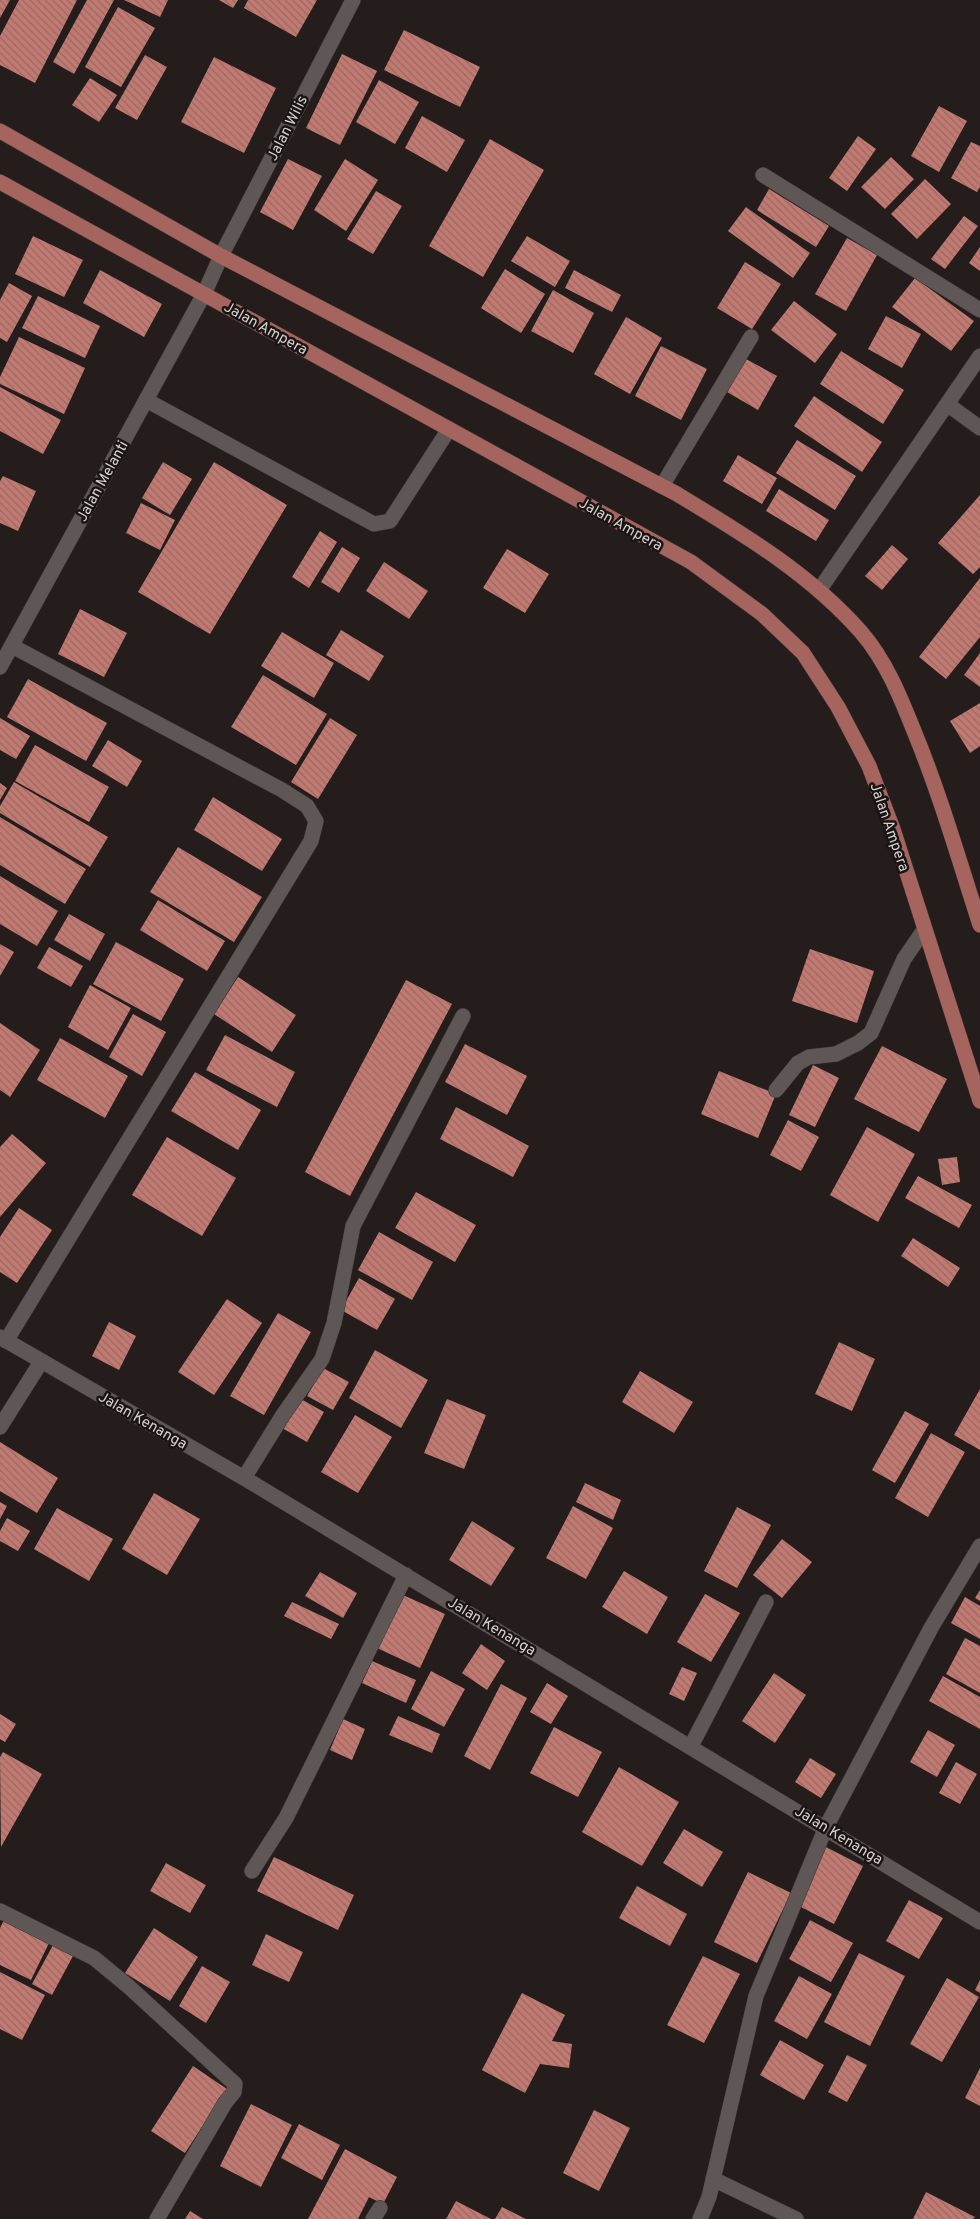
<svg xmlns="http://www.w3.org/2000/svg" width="980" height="2219" font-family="Overpass,sans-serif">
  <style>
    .building { fill: url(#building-back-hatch) }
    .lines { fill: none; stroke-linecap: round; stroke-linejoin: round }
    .service-casing { stroke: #3d3737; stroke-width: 16 }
    .minor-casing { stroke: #3d3737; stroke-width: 16 }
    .primary-casing { stroke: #3d3737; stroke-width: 16 }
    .service { stroke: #5f5756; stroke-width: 15 }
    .minor { stroke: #5f5756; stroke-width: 15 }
    .primary { stroke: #a6645e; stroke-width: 15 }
    .labels { text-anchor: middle; stroke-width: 5; stroke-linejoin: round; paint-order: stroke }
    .street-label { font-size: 15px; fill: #d6d1d0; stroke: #1a1413 }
  </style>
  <defs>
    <pattern id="building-back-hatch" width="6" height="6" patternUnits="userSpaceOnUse" patternTransform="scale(1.25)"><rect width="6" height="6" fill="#c17a72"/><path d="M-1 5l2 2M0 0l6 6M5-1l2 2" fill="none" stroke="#9a6862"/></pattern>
  </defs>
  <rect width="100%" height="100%" fill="#241d1c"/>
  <path class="building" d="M0,0H10L0,18Z
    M19,0H77L35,83L0,65V36Z
    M87,0H114L74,74L53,62Z
    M124,0H168L160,17Z
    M219,0H238L233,8Z
    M248,0H317L296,37L244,8Z
    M118,7L155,28L121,87L85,67Z
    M404,30L480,67L460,107L384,70Z
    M342,54L377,71L340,145L306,128Z
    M145,55L167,67L137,120L115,108Z
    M214,57L276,88L244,153L181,122Z
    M90,78L117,95L99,122L72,105Z
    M379,80L419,102L395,144L356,122Z
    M939,106L967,121L939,172L911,156Z
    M422,116L465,140L447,172L405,148Z
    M858,136L876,149L847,191L829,178Z
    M490,139L544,170L483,277L429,246Z
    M971,142L980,146V187L977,192L951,178Z
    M891,157L914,179L885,209L861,187Z
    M288,159L322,176L293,230L260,212Z
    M345,159L378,180L346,231L314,210Z
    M925,179L951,204L917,239L891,214Z
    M769,189L829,226L816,247L757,210Z
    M376,191L402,206L373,254L347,239Z
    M746,207L810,253L793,278L728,231Z
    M964,216L978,226L945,269L931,259Z
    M33,236L83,260L64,297L15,274Z
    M527,236L570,261L555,287L511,261Z
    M847,238L877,255L846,311L815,294Z
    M980,247V271L969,263Z
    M745,262L781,284L752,329L717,308Z
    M505,269L545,294L521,333L481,308Z
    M100,270L162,304L144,337L83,303Z
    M574,270L621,295L612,312L565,288Z
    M915,278L974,321L951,351L892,307Z
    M9,283L32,296L7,342L0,338V300Z
    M553,290L594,313L573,353L531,331Z
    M38,296L100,326L85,358L22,328Z
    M794,301L837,334L815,363L771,330Z
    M886,316L921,334L902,368L868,349Z
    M626,317L662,338L630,394L594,374Z
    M19,337L85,368L64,414L0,384V377Z
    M661,346L707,369L681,420L635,396Z
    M841,351L904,390L883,424L820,384Z
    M746,359L777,376L758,410L727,392Z
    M0,387L61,420L43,454L0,431Z
    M814,396L882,442L862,472L794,426Z
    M797,440L856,476L835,510L776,473Z
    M738,455L777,478L762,504L723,481Z
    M163,462L192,479L170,515L142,498Z
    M214,462L287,505L210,634L138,592Z
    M3,476L36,491L18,531L0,523V481Z
    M779,489L829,520L816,541L766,511Z
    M980,495V567L973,574L938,543Z
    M141,503L175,520L160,550L126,533Z
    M320,531L337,542L309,588L292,577Z
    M892,545L908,559L882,590L865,576Z
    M342,547L360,558L339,593L321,582Z
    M507,549L549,574L525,613L483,588Z
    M384,562L428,591L409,619L366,591Z
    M980,578V637L946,679L919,657Z
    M80,609L127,633L104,677L58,654Z
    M341,630L384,656L369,681L326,655Z
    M282,632L334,663L314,698L261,666Z
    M980,653V687L964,675Z
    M263,675L327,714L296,765L231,727Z
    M28,679L107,723L86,761L7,717Z
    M980,703V746L970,753L950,721Z
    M0,718L30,736L16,759L0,750Z
    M330,718L357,735L318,799L291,782Z
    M108,740L142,761L127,787L92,766Z
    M35,745L109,787L89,822L15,781Z
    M14,782L108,837L90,867L0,813V806Z
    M0,783L7,788L0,800Z
    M213,797L282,839L262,871L194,830Z
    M0,817L86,869L65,904L0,865Z
    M178,847L262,897L234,942L150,892Z
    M0,876L58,911L37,946L0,924Z
    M158,900L225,941L207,971L140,930Z
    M69,914L105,934L90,961L54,940Z
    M116,942L184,979L161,1021L93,984Z
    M0,944L14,952L0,976Z
    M49,947L83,966L71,987L37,968Z
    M810,949L874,971L857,1023L792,1001Z
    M238,977L296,1015L272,1052L214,1014Z
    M406,980L452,1004L350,1196L305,1172Z
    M90,985L131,1008L108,1050L68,1027Z
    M133,1014L166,1032L142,1076L109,1057Z
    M0,1023L40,1050L10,1097L0,1090Z
    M225,1035L295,1072L277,1107L206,1070Z
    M60,1038L128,1076L105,1118L37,1080Z
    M465,1044L527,1076L507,1115L445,1082Z
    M882,1046L947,1079L919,1132L854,1099Z
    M813,1065L839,1078L815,1127L789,1115Z
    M719,1071L776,1094L758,1138L701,1114Z
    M195,1072L261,1110L238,1150L171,1111Z
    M456,1107L529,1146L513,1177L440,1139Z
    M788,1120L819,1137L801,1171L770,1155Z
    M867,1127L915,1154L878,1222L830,1195Z
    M12,1134L46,1163L0,1217V1147Z
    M167,1137L236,1178L202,1236L132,1195Z
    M957,1157L960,1182L942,1185L938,1159Z
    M918,1176L972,1205L959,1228L905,1198Z
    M416,1192L476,1225L455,1262L395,1228Z
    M19,1208L52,1230L17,1283L0,1272V1237Z
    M379,1232L433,1262L412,1300L358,1270Z
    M913,1238L960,1268L948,1287L901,1256Z
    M359,1278L395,1299L377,1330L341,1310Z
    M227,1299L262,1323L214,1395L178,1372Z
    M278,1313L311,1332L264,1415L230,1396Z
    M109,1322L136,1336L119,1370L92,1356Z
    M839,1342L875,1359L852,1411L815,1394Z
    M375,1350L428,1380L401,1428L349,1398Z
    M323,1368L349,1382L333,1410L307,1396Z
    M640,1371L693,1402L674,1433L622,1402Z
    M980,1389V1450L954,1435Z
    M299,1398L324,1412L307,1442L282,1428Z
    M447,1399L486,1415L464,1469L424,1453Z
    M905,1411L929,1424L895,1483L872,1470Z
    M355,1415L392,1437L358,1493L321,1472Z
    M931,1433L965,1452L928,1517L895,1498Z
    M0,1442L58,1478L37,1513L0,1491Z
    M585,1483L621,1500L613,1520L576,1502Z
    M154,1493L200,1519L167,1575L122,1549Z
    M0,1502L7,1506L0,1519Z
    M573,1506L613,1528L586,1579L546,1558Z
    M737,1507L771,1525L737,1588L704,1571Z
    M57,1508L113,1539L89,1581L34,1549Z
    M7,1518L30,1531L18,1551L0,1541V1531Z
    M472,1521L515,1548L491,1586L449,1560Z
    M782,1539L812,1562L782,1598L753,1575Z
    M624,1571L668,1597L647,1634L602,1607Z
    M320,1572L357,1593L343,1618L305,1596Z
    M980,1590V1601L975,1598Z
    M705,1594L740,1613L711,1662L677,1642Z
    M403,1595L445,1614L420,1668L377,1648Z
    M965,1597L980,1606V1639L951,1623Z
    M292,1602L339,1624L331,1639L284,1616Z
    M965,1638L980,1646V1693L946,1674Z
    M481,1644L505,1661L487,1690L462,1673Z
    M372,1661L416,1680L406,1703L362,1683Z
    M682,1667L697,1673L684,1701L669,1694Z
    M431,1671L465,1689L444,1727L411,1709Z
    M774,1673L806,1695L775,1743L742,1721Z
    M943,1676L980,1697V1729L929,1701Z
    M547,1683L568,1696L551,1724L530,1712Z
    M501,1684L527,1698L490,1770L464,1756Z
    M0,1714L16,1724L5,1742L0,1739Z
    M398,1716L440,1734L432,1753L389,1735Z
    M343,1719L365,1729L352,1760L330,1750Z
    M554,1727L602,1752L578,1797L530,1773Z
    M928,1730L955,1745L937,1777L910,1762Z
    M3,1752L42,1774L1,1847L0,1757Z
    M810,1758L836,1774L821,1798L795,1782Z
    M956,1762L977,1774L960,1804L939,1793Z
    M619,1767L679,1802L642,1866L582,1832Z
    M684,1829L723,1852L702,1887L663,1863Z
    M824,1846L863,1866L834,1924L795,1904Z
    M274,1857L354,1895L338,1930L257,1891Z
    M166,1863L206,1885L190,1913L150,1891Z
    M748,1872L791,1893L757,1963L714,1942Z
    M637,1886L687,1914L670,1946L619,1918Z
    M909,1900L943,1918L919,1959L886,1941Z
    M4,1920L49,1943L31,1980L0,1965V1928Z
    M810,1920L853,1943L831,1982L789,1959Z
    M154,1928L198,1957L170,2001L125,1973Z
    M266,1934L303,1952L289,1982L252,1965Z
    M53,1945L73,1956L52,1995L32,1984Z
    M859,1953L905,1976L870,2046L824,2022Z
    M703,1956L740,1974L704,2043L667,2025Z
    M202,1966L230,1982L206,2023L179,2006Z
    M0,1972L45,1995L22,2040L0,2029Z
    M799,1976L832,1994L807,2039L774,2021Z
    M947,1978L979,1997L942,2062L910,2044Z
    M980,1980V1993L975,1990Z
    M522,1993L565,2015L552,2041L572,2044L569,2068L540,2064L525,2093L482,2070Z
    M780,2040L824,2065L804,2100L760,2075Z
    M847,2055L867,2065L847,2102L828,2092Z
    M193,2066L227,2089L185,2153L151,2131Z
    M980,2068V2106L965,2098Z
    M251,2104L292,2125L261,2187L220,2166Z
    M594,2110L630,2128L599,2191L563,2173Z
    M299,2124L340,2145L322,2180L281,2158Z
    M345,2149L397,2177L383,2204L369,2197L358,2219H308Z
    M926,2192L975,2217L973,2219H913Z
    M456,2201L491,2219H446Z
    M502,2207L526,2219H495Z
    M190,2211L203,2219H185Z"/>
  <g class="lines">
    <g class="service-casing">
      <path id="service" d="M146,400L374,524L390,521L449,429"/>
    </g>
    <g class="minor-casing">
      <path id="minor" d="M763,175L980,310
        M947,404L980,428
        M662,486L751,337
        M820,589L980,356
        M0,667L204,294L221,256L353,0
        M776,1090L798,1063L809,1057L836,1054L858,1043L871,1033L904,959L924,930
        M0,1337L244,1478L980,1922
        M6,1341L311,841L316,821L307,806L282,790L12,646
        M0,1427L41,1362
        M244,1478L283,1415L322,1359L334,1323L353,1226L463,1016
        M691,1746L766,1602
        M252,1871L286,1818L406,1575
        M0,1911L94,1958L128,1986L235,2084L234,2092L225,2103L157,2219
        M713,2179L796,2219
        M373,2219L380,2208
        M700,2219L709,2197L756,1996L826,1827L931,1628L980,1546"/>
    </g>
    <g class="primary-casing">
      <path id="primary" d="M0,131L221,256L677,494C743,534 809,573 861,632C886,661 900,696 914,731C940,794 959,860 980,925
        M0,182L691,562L762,614L803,653L838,707L869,766L893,829L980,1101"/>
    </g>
    <use href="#service" class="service"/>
    <use href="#minor" class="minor"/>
    <use href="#primary" class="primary"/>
  </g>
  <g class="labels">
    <g class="street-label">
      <text transform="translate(287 128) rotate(-63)" y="5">Jalan Wilis</text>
      <text transform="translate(266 328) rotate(29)" y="5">Jalan Ampera</text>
      <text transform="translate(102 481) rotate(-61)" y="5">Jalan Melanti</text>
      <text transform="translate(621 524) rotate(29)" y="5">Jalan Ampera</text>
      <text transform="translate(890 827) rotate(71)" y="5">Jalan Ampera</text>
      <text transform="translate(143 1420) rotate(30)" y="5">Jalan Kenanga</text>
      <text transform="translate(492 1626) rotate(31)" y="5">Jalan Kenanga</text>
      <text transform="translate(839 1835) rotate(31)" y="5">Jalan Kenanga</text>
    </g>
  </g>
</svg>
